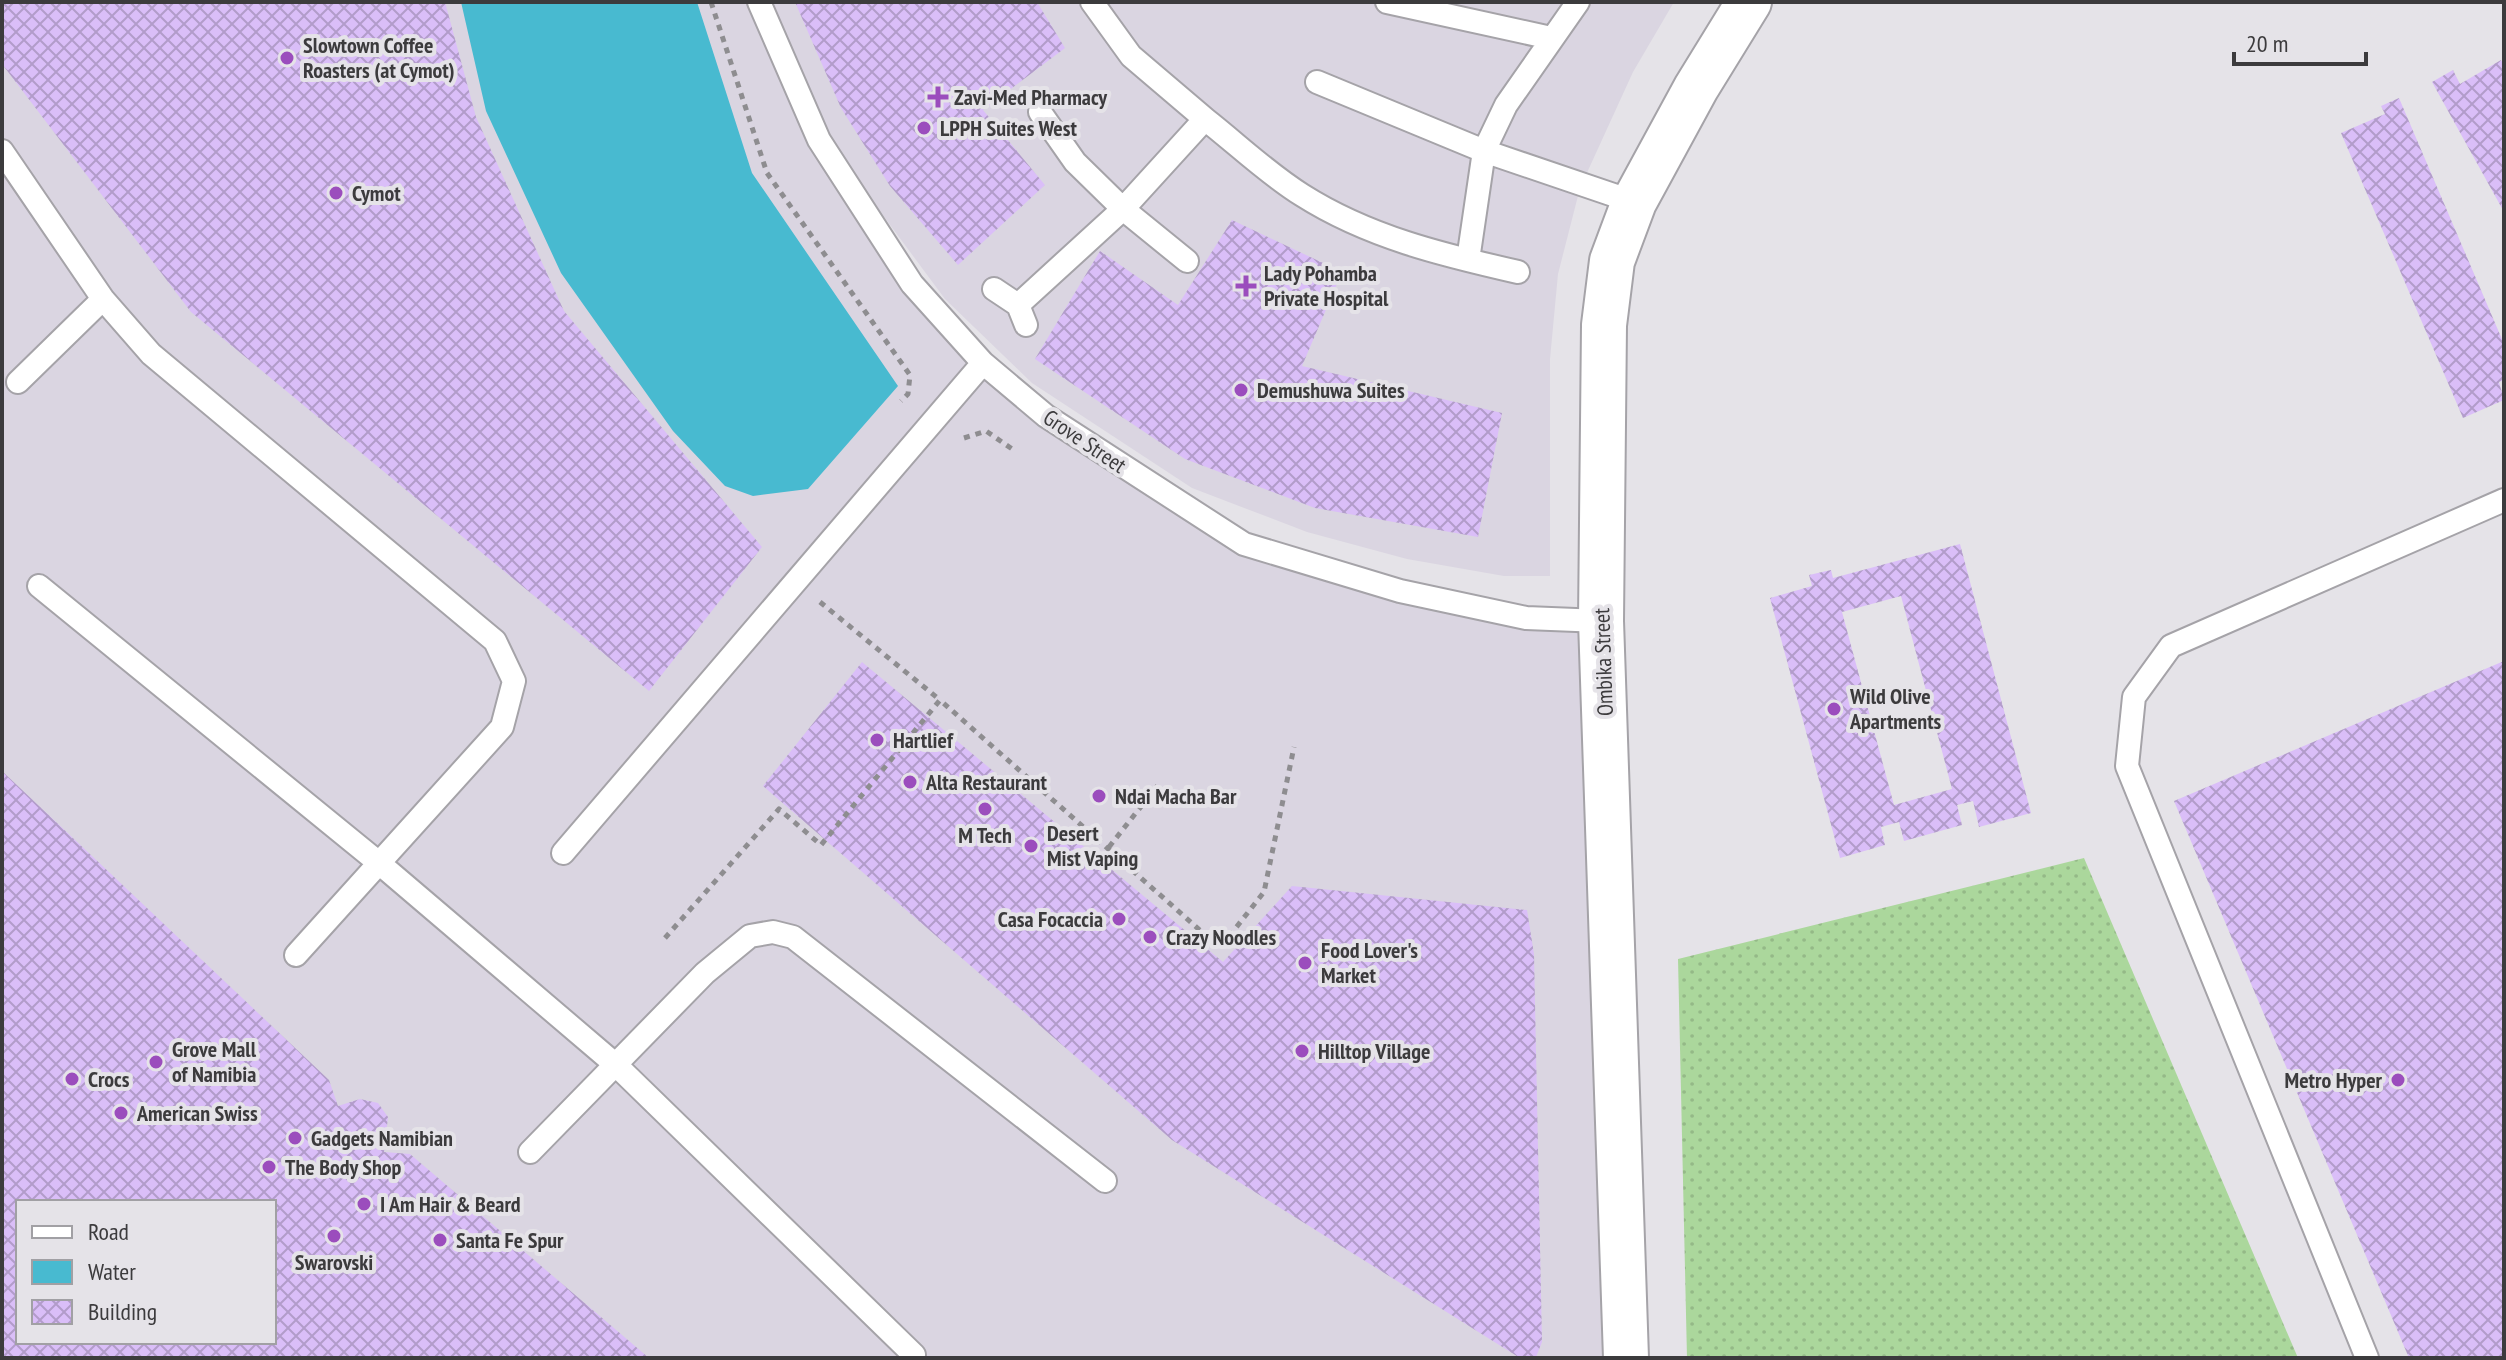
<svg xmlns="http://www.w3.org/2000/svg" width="2506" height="1360" font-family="'PT Sans Narrow',sans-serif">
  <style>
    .built { fill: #dad5e1; fill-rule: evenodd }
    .grass { fill: url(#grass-dots) }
    .water { fill: #48bad0 }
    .building { fill: url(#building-cross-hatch); fill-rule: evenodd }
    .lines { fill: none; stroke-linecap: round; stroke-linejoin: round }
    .service-casing { stroke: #a5a3a8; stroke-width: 26 }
    .minor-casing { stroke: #a5a3a8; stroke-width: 48 }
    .path { stroke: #8e8d90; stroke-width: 5; stroke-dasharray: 6 6; stroke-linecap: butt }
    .service { stroke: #fff; stroke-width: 22 }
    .minor { stroke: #fff; stroke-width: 44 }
    .poi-dot { fill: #9b4dbd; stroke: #e5e3e8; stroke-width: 3 }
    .labels { text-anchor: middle; stroke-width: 8; stroke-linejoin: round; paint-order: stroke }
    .poi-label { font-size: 22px; font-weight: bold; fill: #3c3b3d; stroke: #e5e3e8; text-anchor: start }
    .street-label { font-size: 22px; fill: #3c3b3d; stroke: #e5e3e8 }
  </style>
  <defs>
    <pattern id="grass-dots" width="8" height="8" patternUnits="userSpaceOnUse" patternTransform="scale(2)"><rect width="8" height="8" fill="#abd79c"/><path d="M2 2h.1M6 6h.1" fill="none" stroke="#94b987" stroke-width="1.8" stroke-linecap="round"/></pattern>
    <pattern id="building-cross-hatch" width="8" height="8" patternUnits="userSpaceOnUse" patternTransform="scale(2)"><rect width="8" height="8" fill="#dabef8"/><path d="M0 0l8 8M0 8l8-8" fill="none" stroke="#b29cca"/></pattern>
  </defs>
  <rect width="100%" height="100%" fill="#e5e3e8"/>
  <path class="built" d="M2,2H1674L1633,72L1580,188L1558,274L1550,359V576H1504L1407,559L1307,532L1192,488L1032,383L945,299L853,175L780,49L819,140L983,363L1244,544L1400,591L1601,621L1626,1358H2ZM18,1202H274V1342H18Z"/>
  <path class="grass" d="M2084,858L2298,1358H1687L1678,959Z"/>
  <path class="water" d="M461,2H697L752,173L898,386L808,489L753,496L725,486L673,431L561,273L486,111Z"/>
  <path class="building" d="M2,2H445L476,117L564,311L762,547L649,691L191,312L2,64Z
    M795,2H1037L1065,48L983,110L1045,185L958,265L890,186L841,108Z
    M2501,60L2504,65V212L2432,82L2453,70L2460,84Z
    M2399,98L2504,344V380L2499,382L2504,400L2463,418L2341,133L2385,114L2381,106Z
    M1232,220L1342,272L1302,366L1502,413L1478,537L1315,508L1185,459L1035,359L1100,251L1178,305Z
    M1960,544L2031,813L1979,827L1973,801L1957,805L1962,825L1904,841L1899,822L1881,827L1885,845L1840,858L1770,598L1812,586L1809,575L1831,570L1833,578ZM1901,596L1952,789L1894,805L1842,612Z
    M2504,661V1358H2409L2174,801Z
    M862,662L1223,962L1292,886L1527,910L1534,954L1542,1342L1536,1357L1520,1358L1172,1140L763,786Z
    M2,771L329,1080L338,1106L360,1099L378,1103L388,1117L384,1152L410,1154L649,1358H2ZM18,1202H274V1342H18Z"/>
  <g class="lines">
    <g class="service-casing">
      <path id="service" d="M759,2L819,140L912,284L983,363L1046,416L1244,544L1400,591L1526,618L1601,621
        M1092,2L1131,56L1205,119
        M1387,2L1551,38
        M1317,82L1484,151L1634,202
        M1040,112L1075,162L1123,209L1187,261
        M2,151L103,299L151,354L495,641L514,681L502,727L296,955
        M1468,260L1484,151L1506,105L1578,2
        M994,289L1018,305L1123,209L1205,119C1237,144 1268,174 1302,195C1368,237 1443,255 1518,272
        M1018,305L1026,325
        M18,382L103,299
        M39,586L379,863L616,1065L914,1355
        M563,853L983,363
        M530,1152L705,973L750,936L773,932L793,937L1105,1181
        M2367,1358L2127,766L2134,697L2171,646L2504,500"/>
    </g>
    <g class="minor-casing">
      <path id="minor" d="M1626,1358L1601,621L1604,325L1612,261L1634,202L1696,88L1749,2"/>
    </g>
    <path class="path" d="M711,2L767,173L910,375L908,394L901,401
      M964,438L986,431L1015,451
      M820,602L940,700
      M1109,847L1158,785
      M665,938L779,809L821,845L940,700L1220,948L1264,892L1294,747"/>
    <use href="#service" class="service"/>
    <use href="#minor" class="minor"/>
  </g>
  <g class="poi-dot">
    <circle cx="287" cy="58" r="8"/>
    <path d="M934 85h8v8h8v8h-8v8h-8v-8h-8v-8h8z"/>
    <circle cx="924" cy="128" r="8"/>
    <circle cx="336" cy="193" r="8"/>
    <path d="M1242 274h8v8h8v8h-8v8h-8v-8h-8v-8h8z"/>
    <circle cx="1241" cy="390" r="8"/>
    <circle cx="1834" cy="709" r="8"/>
    <circle cx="877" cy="740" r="8"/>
    <circle cx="910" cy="782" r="8"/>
    <circle cx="1099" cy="796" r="8"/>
    <circle cx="985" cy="809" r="8"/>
    <circle cx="1031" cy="846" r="8"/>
    <circle cx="1119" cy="919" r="8"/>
    <circle cx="1150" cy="937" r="8"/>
    <circle cx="1305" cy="963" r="8"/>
    <circle cx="1302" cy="1051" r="8"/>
    <circle cx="156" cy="1062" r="8"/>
    <circle cx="72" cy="1079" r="8"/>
    <circle cx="2398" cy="1080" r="8"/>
    <circle cx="121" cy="1113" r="8"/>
    <circle cx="295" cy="1138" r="8"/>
    <circle cx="269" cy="1167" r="8"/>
    <circle cx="364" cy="1204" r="8"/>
    <circle cx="334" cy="1236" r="8"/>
    <circle cx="440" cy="1240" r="8"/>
  </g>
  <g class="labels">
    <g class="poi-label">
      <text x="303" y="53">Slowtown Coffee<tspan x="303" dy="25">Roasters (at Cymot)</tspan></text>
      <text x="954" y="105">Zavi-Med Pharmacy</text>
      <text x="940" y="136">LPPH Suites West</text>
      <text x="352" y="201">Cymot</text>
      <text x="1264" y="281">Lady Pohamba<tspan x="1264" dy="25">Private Hospital</tspan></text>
      <text x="1257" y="398">Demushuwa Suites</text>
      <text x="1850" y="704">Wild Olive<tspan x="1850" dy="25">Apartments</tspan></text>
      <text x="893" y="748">Hartlief</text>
      <text x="926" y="790">Alta Restaurant</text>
      <text x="1115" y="804">Ndai Macha Bar</text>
      <text x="1047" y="841">Desert<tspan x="1047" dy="25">Mist Vaping</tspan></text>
      <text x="985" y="843" text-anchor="middle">M Tech</text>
      <text x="1103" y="927" text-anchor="end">Casa Focaccia</text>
      <text x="1166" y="945">Crazy Noodles</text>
      <text x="1321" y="958">Food Lover's<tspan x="1321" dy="25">Market</tspan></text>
      <text x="172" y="1057">Grove Mall<tspan x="172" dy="25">of Namibia</tspan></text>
      <text x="1318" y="1059">Hilltop Village</text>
      <text x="88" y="1087">Crocs</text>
      <text x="2382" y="1088" text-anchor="end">Metro Hyper</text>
      <text x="137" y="1121">American Swiss</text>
      <text x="311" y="1146">Gadgets Namibian</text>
      <text x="285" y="1175">The Body Shop</text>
      <text x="380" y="1212">I Am Hair &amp; Beard</text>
      <text x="456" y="1248">Santa Fe Spur</text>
      <text x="334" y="1270" text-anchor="middle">Swarovski</text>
    </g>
    <g class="street-label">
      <text transform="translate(1085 441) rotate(34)" y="8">Grove Street</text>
      <text transform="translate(1603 662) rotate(-92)" y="8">Ombika Street</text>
    </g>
  </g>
  <rect width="2506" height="1360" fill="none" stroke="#3c3b3d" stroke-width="8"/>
  <rect x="16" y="1200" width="260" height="144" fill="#e5e3e8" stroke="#a1a0a4" stroke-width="2"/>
  <rect x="32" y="1226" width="40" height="12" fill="#ffffff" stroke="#a1a0a4" stroke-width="2"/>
  <text x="88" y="1240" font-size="24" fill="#3c3b3d">Road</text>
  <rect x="32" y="1260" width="40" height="24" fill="#48bad0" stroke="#a1a0a4" stroke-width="2"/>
  <text x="88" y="1280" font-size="24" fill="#3c3b3d">Water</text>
  <rect x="32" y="1300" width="40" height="24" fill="url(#building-cross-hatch)" stroke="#a1a0a4" stroke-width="2"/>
  <text x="88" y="1320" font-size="24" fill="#3c3b3d">Building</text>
  <path d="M2234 52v12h132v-12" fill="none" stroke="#3c3b3d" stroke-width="4"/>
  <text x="2246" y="52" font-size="24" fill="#3c3b3d" stroke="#e5e3e8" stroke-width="6" paint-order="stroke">20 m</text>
</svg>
